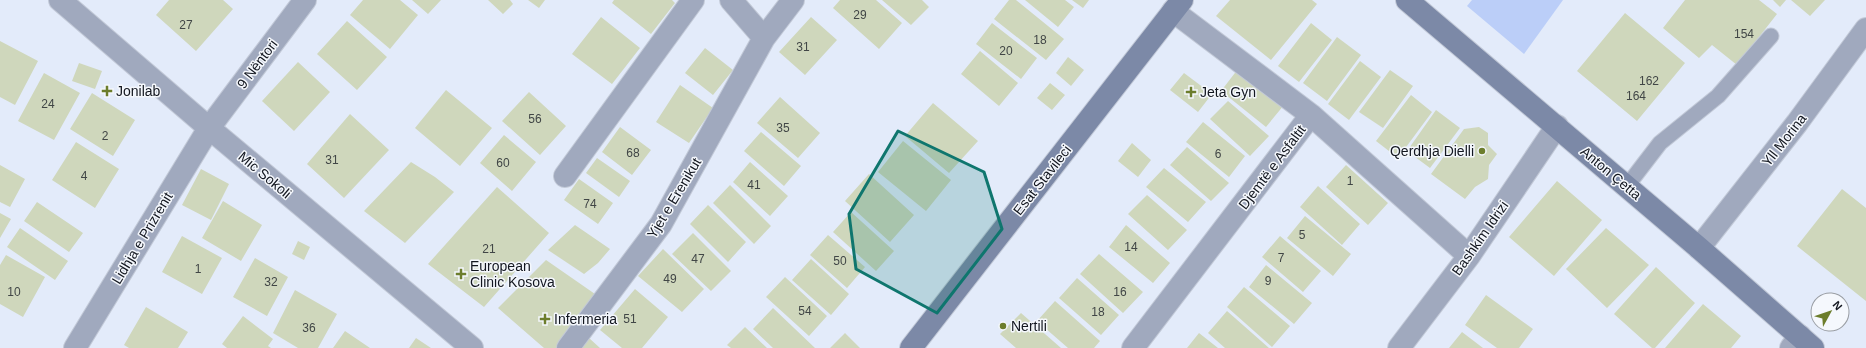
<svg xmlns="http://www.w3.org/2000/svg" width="1866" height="348" font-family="Helvetica,sans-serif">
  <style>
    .green { fill: #bbcef8 }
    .building { fill: #cfd7bc }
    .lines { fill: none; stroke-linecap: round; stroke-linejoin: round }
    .lane-casing { stroke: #c2c9d7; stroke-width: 17 }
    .street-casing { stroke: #c2c9d7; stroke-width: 24 }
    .secondary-casing { stroke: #c2c9d7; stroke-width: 24 }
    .lane { stroke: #a0a9be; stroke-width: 15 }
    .street { stroke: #a0a9be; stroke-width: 22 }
    .secondary { stroke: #7c89a7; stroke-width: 22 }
    .marked { fill: #0f766e; fill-opacity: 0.2; stroke: #0f766e; stroke-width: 3; stroke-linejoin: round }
    .poi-dot { fill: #6c7d2c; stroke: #f5f8fd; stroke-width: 1.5 }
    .labels { text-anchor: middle; stroke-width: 3; stroke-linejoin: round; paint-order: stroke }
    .number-label { font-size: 12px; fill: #414646 }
    .street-label { font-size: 14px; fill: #12161f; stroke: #f5f8fd }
    .poi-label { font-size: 14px; fill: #12161f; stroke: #f5f8fd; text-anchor: start }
  </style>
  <rect width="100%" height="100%" fill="#e3ebfa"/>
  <path class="green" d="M1472,0H1563L1524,54L1467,6Z"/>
  <path class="building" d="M169,0H223L233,9L196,51L156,15Z
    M363,0H400L418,15L390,49L350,15Z
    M412,0H441L428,14Z
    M488,0H510L513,4L503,14Z
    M528,0H545L539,8Z
    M614,0H672L675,3L651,34L612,3Z
    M840,0H876L902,23L879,49L833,8Z
    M882,0H922L929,7L911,25Z
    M1009,0H1016L1064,39L1046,60L994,19Z
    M1025,0H1065L1074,7L1058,27Z
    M1072,0H1089L1083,8Z
    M1230,0H1312L1317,4L1271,60L1216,16Z
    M1685,0H1759L1777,14L1737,65L1712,45L1699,58L1663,28Z
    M1773,0H1786L1780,7Z
    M1791,0H1825L1810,16Z
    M1625,13L1685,63L1637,121L1577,71Z
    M601,17L640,48L612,84L572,54Z
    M811,17L837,40L805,75L779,52Z
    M347,21L387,57L357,90L317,54Z
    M992,23L1037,58L1021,79L976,44Z
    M1311,23L1332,40L1299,82L1278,66Z
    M1337,37L1361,55L1327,101L1303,83Z
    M0,41L38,61L15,105L0,97Z
    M705,48L733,70L713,95L685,73Z
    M980,51L1018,83L999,106L961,74Z
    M1068,57L1084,70L1071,86L1056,73Z
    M1360,61L1381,77L1349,120L1328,104Z
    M298,62L330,92L294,131L262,101Z
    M79,63L102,71L95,89L72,81Z
    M1238,69L1284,105L1266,127L1221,91Z
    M1390,70L1413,86L1383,128L1359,112Z
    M44,73L80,93L54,140L18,121Z
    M1184,73L1212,94L1198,112L1170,90Z
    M1050,83L1065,95L1052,110L1037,98Z
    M680,85L713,108L689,143L656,122Z
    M446,90L492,128L460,166L415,128Z
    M529,92L566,126L540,155L502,121Z
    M92,93L135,120L113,156L70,129Z
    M1411,95L1432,112L1398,158L1376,141Z
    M780,97L820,133L798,158L757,123Z
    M1228,101L1269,136L1250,156L1210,119Z
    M933,103L978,141L949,173L905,136Z
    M1436,110L1460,128L1430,168L1407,151Z
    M350,114L389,150L344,198L307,164Z
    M1203,122L1245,156L1229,177L1186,142Z
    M620,127L651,150L632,175L602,152Z
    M1479,127L1488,133V145L1497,154L1489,165L1488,179L1475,187L1465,199L1431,174L1464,129Z
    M761,132L801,166L784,186L744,151Z
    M504,135L536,162L512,191L480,163Z
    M903,141L951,180L926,211L878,172Z
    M76,142L119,169L95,208L52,180Z
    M1132,143L1151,160L1138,177L1118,161Z
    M1187,147L1229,183L1211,201L1170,165Z
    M597,158L630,181L619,197L586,173Z
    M411,162L435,177L454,192L405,243L364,211Z
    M750,162L788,196L770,216L733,182Z
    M0,165L25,179L10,207L0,202Z
    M1346,165L1388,203L1368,225L1326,187Z
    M1164,168L1206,202L1188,222L1146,187Z
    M201,169L229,184L211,220L182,205Z
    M869,174L914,215L890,242L845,201Z
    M579,179L613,203L598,224L564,200Z
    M1557,181L1602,220L1554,276L1509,237Z
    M730,185L771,226L754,244L713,203Z
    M1318,186L1360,224L1342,245L1300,207Z
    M497,187L549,233L484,307L428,264Z
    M1842,189L1866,208V301L1797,246Z
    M1147,195L1187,230L1168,250L1128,214Z
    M223,201L262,225L241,261L202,238Z
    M37,202L83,233L69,252L24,221Z
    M708,205L746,242L728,262L690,224Z
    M851,212L894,251L876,271L833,232Z
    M0,213L11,219L0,238Z
    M1305,216L1351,254L1333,276L1287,238Z
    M575,225L610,249L598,263L584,274L548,250Z
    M1126,225L1170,263L1153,283L1109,247Z
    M20,228L68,261L55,280L7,247Z
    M1606,228L1649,265L1607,308L1566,269Z
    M693,233L731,271L711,291L672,254Z
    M828,235L865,267L847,288L810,255Z
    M182,236L222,258L202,294L162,272Z
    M1280,236L1321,271L1303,292L1262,257Z
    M298,241L310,247L304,260L292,254Z
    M663,249L704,289L682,312L638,276Z
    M1099,254L1143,292L1123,313L1080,274Z
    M6,255L45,277L23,317L0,304V265Z
    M255,258L288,277L267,316L233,297Z
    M811,259L849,294L831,315L792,280Z
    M546,260L595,294L558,348H544L498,308Z
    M1266,265L1312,303L1294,324L1249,287Z
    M1656,267L1695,303L1655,348H1652L1614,314Z
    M785,277L827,316L809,336L766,297Z
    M1077,278L1119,315L1101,335L1059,298Z
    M1244,287L1290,326L1272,347L1227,307Z
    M635,289L668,317L642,348H622L600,330Z
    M295,290L337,314L318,348H298L273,333Z
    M1486,295L1533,329L1519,348H1497L1465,325Z
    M1055,301L1100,341L1094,348H1068L1037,321Z
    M1703,304L1741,336L1731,348H1665Z
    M146,307L188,332L178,348H129L124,345Z
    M773,308L815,348H773L753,329Z
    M1227,311L1269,348H1225L1208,333Z
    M1021,313L1061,348H1016L1000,334Z
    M243,316L273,339L268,346L271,348H227L222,344Z
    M745,327L767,348H731L727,345Z
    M345,331L370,348H333Z
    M1462,332L1483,348H1449Z
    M845,333L860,348H830Z
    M1199,333L1218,348H1187Z
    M416,338L431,348H409Z
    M589,338L600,348H580Z"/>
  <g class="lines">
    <g class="lane-casing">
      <path id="lane" d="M1627,186L1660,143L1718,96L1771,36"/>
    </g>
    <g class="street-casing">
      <path id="street" d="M60,0L209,128L472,348
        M731,0L764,38
        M1173,11L1311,115
        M565,176L693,0
        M1699,248L1797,123L1866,29
        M75,348L209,128L305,0
        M568,348L661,224L764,38L793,0
        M1133,348L1311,115L1469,256
        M1399,348L1469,256L1557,126
        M1791,348L1800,336"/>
    </g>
    <g class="secondary-casing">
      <path id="secondary" d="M1407,0L1699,248L1813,348
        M911,348L1182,0"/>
    </g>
    <use href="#lane" class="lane"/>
    <use href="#street" class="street"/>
    <use href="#secondary" class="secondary"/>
  </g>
  <path class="marked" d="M898,131L984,172L1002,229L937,313L856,269L849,214Z"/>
  <g class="poi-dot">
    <path d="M105 85h4v4h4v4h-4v4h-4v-4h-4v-4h4z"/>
    <path d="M1189 86h4v4h4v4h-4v4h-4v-4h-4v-4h4z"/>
    <circle cx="1482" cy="151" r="4"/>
    <path d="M459 268h4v4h4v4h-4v4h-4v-4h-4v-4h4z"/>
    <path d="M543 313h4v4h4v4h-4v4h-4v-4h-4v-4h4z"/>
    <circle cx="1003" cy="326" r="4"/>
  </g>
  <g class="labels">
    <g class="number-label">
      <text x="860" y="19">29</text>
      <text x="186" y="29">27</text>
      <text x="1744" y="38">154</text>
      <text x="1040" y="44">18</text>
      <text x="803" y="51">31</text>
      <text x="1006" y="55">20</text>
      <text x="1649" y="85">162</text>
      <text x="1636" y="100">164</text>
      <text x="48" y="108">24</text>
      <text x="535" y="123">56</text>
      <text x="783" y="132">35</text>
      <text x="105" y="140">2</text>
      <text x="633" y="157">68</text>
      <text x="1218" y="158">6</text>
      <text x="332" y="164">31</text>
      <text x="503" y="167">60</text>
      <text x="84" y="180">4</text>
      <text x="1350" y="185">1</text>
      <text x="754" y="189">41</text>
      <text x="590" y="208">74</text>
      <text x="1302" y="239">5</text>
      <text x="1131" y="251">14</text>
      <text x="489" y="253">21</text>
      <text x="1281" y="262">7</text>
      <text x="698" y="263">47</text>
      <text x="840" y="265">50</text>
      <text x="198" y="273">1</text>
      <text x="670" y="283">49</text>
      <text x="1268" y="285">9</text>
      <text x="271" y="286">32</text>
      <text x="14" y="296">10</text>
      <text x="1120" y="296">16</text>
      <text x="805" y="315">54</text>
      <text x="1098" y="316">18</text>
      <text x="630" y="323">51</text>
      <text x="309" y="332">36</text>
    </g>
    <g class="street-label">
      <text transform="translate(257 64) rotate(-53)" y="5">9 Nëntori</text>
      <text transform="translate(1784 140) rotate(-52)" y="5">Yll Morina</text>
      <text transform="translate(1272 167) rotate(-53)" y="5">Djemtë e Asfaltit</text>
      <text transform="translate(1611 173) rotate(40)" y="5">Anton Çetta</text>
      <text transform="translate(265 175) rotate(40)" y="5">Mic Sokoli</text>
      <text transform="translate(1042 180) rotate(-52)" y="5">Esat Stavileci</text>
      <text transform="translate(674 198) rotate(-59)" y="5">Yjet e Erenikut</text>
      <text transform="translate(142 238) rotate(-59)" y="5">Lidhja e Prizrenit</text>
      <text transform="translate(1480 238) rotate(-55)" y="5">Bashkim Idrizi</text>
    </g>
    <g class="poi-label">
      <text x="116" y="96">Jonilab</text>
      <text x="1200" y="97">Jeta Gyn</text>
      <text x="1474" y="156" text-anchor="end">Qerdhja Dielli</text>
      <text x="470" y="271">European<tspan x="470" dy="16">Clinic Kosova</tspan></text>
      <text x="554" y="324">Infermeria</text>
      <text x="1011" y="331">Nertili</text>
    </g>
  </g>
  <g transform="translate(1830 312) rotate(50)"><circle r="19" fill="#f5f8fd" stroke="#9a9ea4"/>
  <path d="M0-3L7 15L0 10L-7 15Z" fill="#6c7d2c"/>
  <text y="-6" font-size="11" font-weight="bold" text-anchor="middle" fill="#12161f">N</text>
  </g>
</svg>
